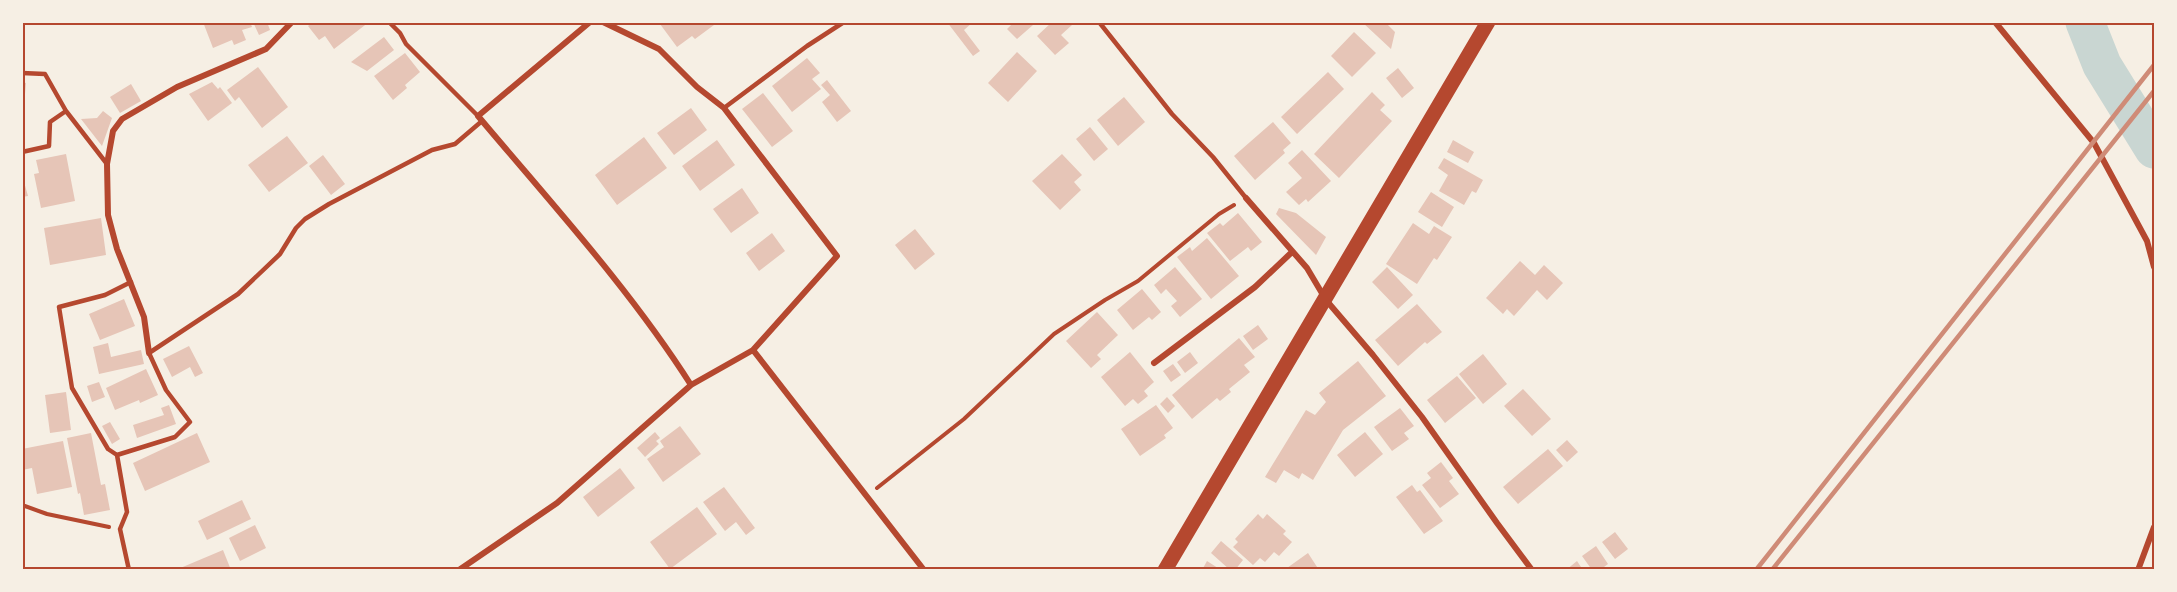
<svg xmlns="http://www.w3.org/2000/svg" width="2177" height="592" font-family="Manrope,sans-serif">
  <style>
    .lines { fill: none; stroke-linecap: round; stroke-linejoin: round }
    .river { stroke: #c9d6d2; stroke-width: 39 }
    .building { fill: #e6c5b7 }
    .path { stroke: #b5482f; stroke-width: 4 }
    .service { stroke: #b5482f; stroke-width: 4.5 }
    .minor { stroke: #b5482f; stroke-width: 6 }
    .primary { stroke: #b5482f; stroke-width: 15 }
    .rail { stroke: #cf8b77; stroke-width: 4.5 }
    .neatline { fill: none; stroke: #b5482f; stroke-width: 2 }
  </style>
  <rect width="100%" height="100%" fill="#f6efe4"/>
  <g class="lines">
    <path class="river" d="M2085,22L2102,65L2154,149"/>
  </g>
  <path class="building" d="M203,22H250L252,27L242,30L246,40L234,45L232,40L213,48Z
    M253,22H267L270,30L259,35Z
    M313,22H369L334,49L325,36L319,40L308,26Z
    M662,22H712L714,25L695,39L692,36L677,47L660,24Z
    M947,22H973L964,30L980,51L973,56Z
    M1014,22H1031L1033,25L1017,39L1007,29Z
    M1052,22H1070L1072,25L1061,35L1069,43L1055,55L1037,36Z
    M1362,22H1385L1395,32L1391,49Z
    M1354,32L1376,53L1352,77L1331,56Z
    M384,37L394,50L367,71L351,62Z
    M1017,52L1037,71L1008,102L988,83Z
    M405,53L420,72L405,85L407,88L393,100L374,76Z
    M807,58L820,73L812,79L821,89L792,112L772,86Z
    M258,67L288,107L262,128L239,97L235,101L227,90Z
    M1398,68L1414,88L1402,98L1386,78Z
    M1328,72L1344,89L1297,134L1281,117Z
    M827,80L851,111L837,122L822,102L830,95L821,85Z
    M22,82L26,83L24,105H22Z
    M212,82L218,89L220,87L232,103L208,121L189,94Z
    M131,84L141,101L120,113L110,97Z
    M1372,92L1385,105L1380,110L1392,121L1339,178L1314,154Z
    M763,93L793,131L772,147L742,109Z
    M1124,97L1145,122L1118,146L1097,120Z
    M691,108L707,130L674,155L657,133Z
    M103,111L112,118L102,146L81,119L97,118Z
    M1273,122L1291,143L1283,150L1285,153L1255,180L1234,156Z
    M1090,127L1108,149L1094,161L1076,139Z
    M287,136L308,163L269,192L248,165Z
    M644,137L667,168L617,205L595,175Z
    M717,140L735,165L700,191L682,166Z
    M1453,140L1474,152L1468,163L1447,152Z
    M1302,150L1331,181L1308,202L1306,199L1299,205L1286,192L1302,178L1288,163Z
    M66,154L75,201L41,208L34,174L39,173L36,160Z
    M1062,154L1082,175L1074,182L1081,190L1060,210L1032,181Z
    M323,155L345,184L331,195L309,166Z
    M1444,158L1483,180L1476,193L1472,191L1464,205L1439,191L1448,175L1438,168Z
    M22,175L28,196L22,197Z
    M742,188L759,213L731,233L713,209Z
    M1431,192L1454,207L1442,227L1418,212Z
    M1279,208L1296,213L1326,237L1316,255L1276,214Z
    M1238,213L1262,242L1251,251L1248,247L1230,261L1207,233L1220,223L1223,226Z
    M101,218L106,255L50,265L44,228Z
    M1413,223L1429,234L1434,226L1452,237L1437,260L1434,258L1417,284L1386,264Z
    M915,229L935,254L915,270L895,245Z
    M772,233L785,251L759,271L746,253Z
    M1207,238L1239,276L1211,299L1177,257L1190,247L1192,251Z
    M1520,261L1535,275L1544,265L1563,283L1547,300L1537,290L1514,316L1507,309L1503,314L1486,298Z
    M1175,267L1202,299L1180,317L1171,306L1177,301L1166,289L1161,294L1154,285Z
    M1387,267L1413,295L1398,309L1372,282Z
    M1142,289L1161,312L1152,320L1149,317L1133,330L1117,310Z
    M124,299L135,326L100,340L89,314Z
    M1417,304L1442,332L1427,344L1425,342L1398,366L1375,340Z
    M1097,312L1118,335L1097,355L1101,359L1091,368L1066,341Z
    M1258,325L1268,339L1253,350L1243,336Z
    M1239,338L1255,357L1244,365L1250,372L1229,389L1231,392L1220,401L1217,398L1192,419L1172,395Z
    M108,343L111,357L141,350L144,364L99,374L93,347Z
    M189,346L203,373L195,377L190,367L172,377L163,359Z
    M1130,352L1154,382L1144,391L1148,396L1138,404L1133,399L1125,406L1101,377Z
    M1190,352L1198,363L1185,373L1177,362Z
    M1483,354L1507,384L1483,404L1459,374Z
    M1358,361L1386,396L1343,430L1313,480L1302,473L1299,479L1284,470L1276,483L1265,477L1306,410L1315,415L1326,402L1319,393Z
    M1173,364L1181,375L1171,382L1163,371Z
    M146,369L158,395L140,403L139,400L115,410L106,388Z
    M1457,376L1476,398L1445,423L1427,400Z
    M99,382L105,397L92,402L87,386Z
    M1523,389L1551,419L1532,436L1504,406Z
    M66,392L71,430L50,433L45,395Z
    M1167,397L1175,406L1168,413L1160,404Z
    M169,405L176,424L137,438L133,425L164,415L161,408Z
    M1156,405L1173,428L1164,435L1166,438L1140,456L1121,429Z
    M1400,408L1414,426L1404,433L1409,439L1392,451L1374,427Z
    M110,422L120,439L112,444L102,426Z
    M680,426L701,454L663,482L647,459L664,447L660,441Z
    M655,432L660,438L656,441L659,444L645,457L637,448Z
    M1365,432L1383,454L1355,477L1337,455Z
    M91,433L101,485L105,484L110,510L84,515L80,493L78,494L67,438Z
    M197,433L210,462L145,491L133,463Z
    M1567,440L1578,452L1567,462L1556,450Z
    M63,441L72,487L37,494L32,468L22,470V449Z
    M1548,449L1563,466L1518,504L1503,487Z
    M1441,462L1453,478L1449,481L1459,494L1440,508L1422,485L1431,478L1427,473Z
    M620,468L635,488L598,517L583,497Z
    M1412,485L1417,492L1420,490L1443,521L1424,534L1396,497Z
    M724,487L755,528L746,535L736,522L725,531L703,502Z
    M242,500L251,519L207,540L198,521Z
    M697,507L717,534L670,569L650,542Z
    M1258,514L1263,519L1267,514L1286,531L1283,534L1292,542L1279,556L1274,552L1265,562L1260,558L1253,565L1233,547L1238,542L1235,539Z
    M255,525L266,548L240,561L229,538Z
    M1615,532L1628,549L1615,559L1602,542Z
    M1221,541L1243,560L1235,570H1230L1211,553Z
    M1596,546L1608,564L1600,570H1592L1582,556Z
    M223,550L231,570H178V569Z
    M1308,553L1319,570H1288L1287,568Z
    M1207,561L1221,570H1202Z
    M1577,561L1583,570H1566Z"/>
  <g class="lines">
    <path class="path" d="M877,488L964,419L1054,334L1105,300L1138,281L1219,214L1234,205
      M22,505L47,514L109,527"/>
    <path class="service" d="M389,22L400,33L406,44L478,116
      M1099,22L1172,114L1213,157L1246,198
      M22,73L45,74L66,111L107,164
      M724,108L807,46L844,22
      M22,152L49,146L50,122L66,111
      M117,455L108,449L72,388L59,307L105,295L131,282
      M129,570L120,529L127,512L117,455L175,437L190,422L166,390L149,353L238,294L280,254L296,228L305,219L329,204L432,150L455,144L482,121"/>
    <path class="minor" d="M590,22L478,116C551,203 630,289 691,385
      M1995,22L2094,143L2147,241L2154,267
      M1246,198L1307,268L1326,300L1373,355L1422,417L1497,523L1532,570
      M753,350L924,570
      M149,353L144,317L117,249L108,215L107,164L113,131L122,119L177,87L266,49L292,22
      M1154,363L1255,287L1292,252
      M459,570L557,503L691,385L753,350L837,256L724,108L697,87L659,49L603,22
      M2138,570L2154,527"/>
    <path class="primary" d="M1165,570L1488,22"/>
    <path class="rail" d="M1756,570L2154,65
      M1772,570L2154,91"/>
  </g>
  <rect width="2177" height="592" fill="none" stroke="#f6efe4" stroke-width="48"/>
  <rect x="24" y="24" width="2129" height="544" class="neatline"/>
</svg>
